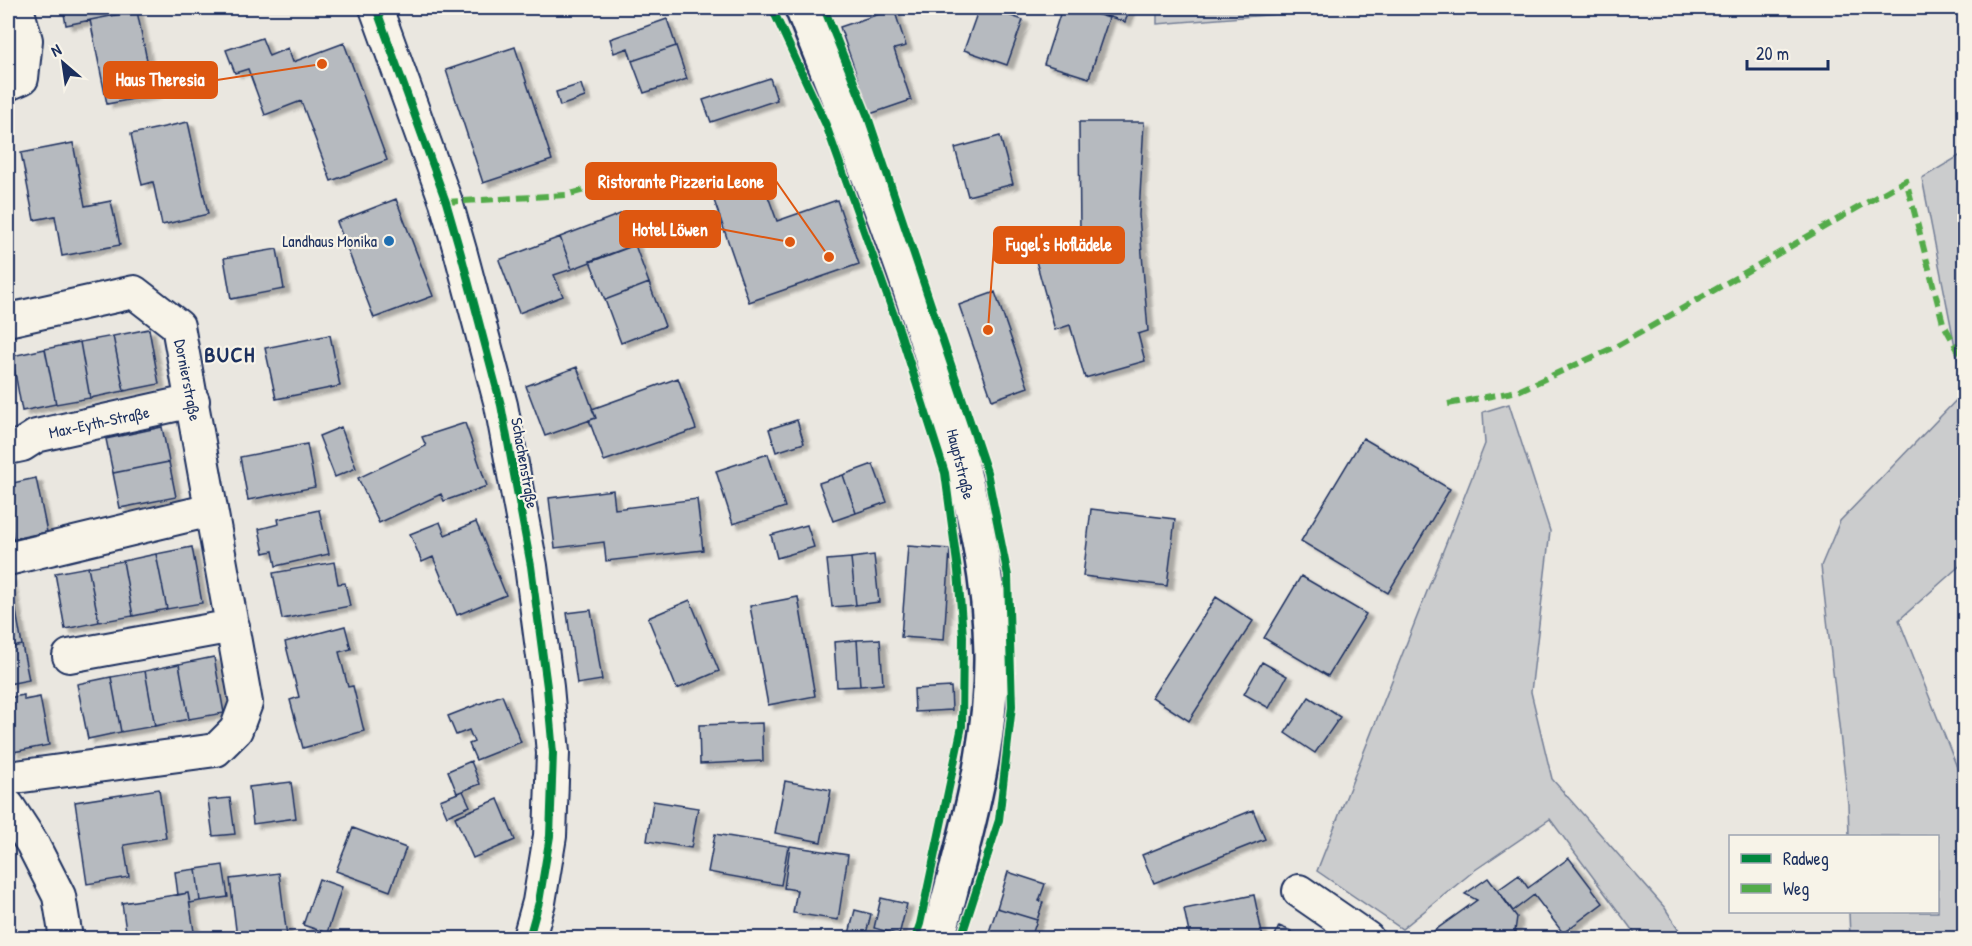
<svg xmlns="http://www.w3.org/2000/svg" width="1972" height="946" font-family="'Patrick Hand',sans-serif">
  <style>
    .green { fill: #cbcccd; stroke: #737e96; stroke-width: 1.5 }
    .building { fill: #b6babf; stroke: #1b2f5e; stroke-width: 1.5; filter: url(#shadow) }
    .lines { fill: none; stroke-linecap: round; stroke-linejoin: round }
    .minor-casing { stroke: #1b2f5e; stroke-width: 36 }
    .primary-casing { stroke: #1b2f5e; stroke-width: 38 }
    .minor { stroke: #f7f3e8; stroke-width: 32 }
    .primary { stroke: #f7f3e8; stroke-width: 33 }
    .quiet { stroke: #52ab49; stroke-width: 6; stroke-dasharray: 12 6; stroke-linecap: butt }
    .cycleway-casing { stroke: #f7f3e8; stroke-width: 11 }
    .cycleway { stroke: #00873e; stroke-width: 8 }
    .poi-dot { fill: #1f6fb2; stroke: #f7f3e8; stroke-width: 2 }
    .labels { text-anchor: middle; stroke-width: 4.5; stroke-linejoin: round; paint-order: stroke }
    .poi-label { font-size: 16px; fill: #1b2f5e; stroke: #f7f3e8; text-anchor: end }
    .street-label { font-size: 16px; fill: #1b2f5e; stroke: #f7f3e8 }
    .district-label { font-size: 22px; font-weight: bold; letter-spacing: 1.5px; fill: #1b2f5e; stroke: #f7f3e8 }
    .leader { fill: none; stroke: #de5710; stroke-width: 2 }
    .callout-dot { fill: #de5710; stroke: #f7f3e8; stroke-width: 2 }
    .callout { fill: #de5710; stroke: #de5710; stroke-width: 2 }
    .callout-label { font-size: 18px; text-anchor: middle; font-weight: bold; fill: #fff }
  </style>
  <defs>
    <filter id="shadow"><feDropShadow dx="6" dy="4" stdDeviation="1.5" flood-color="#0004"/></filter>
  </defs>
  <rect width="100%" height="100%" fill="#eae7e0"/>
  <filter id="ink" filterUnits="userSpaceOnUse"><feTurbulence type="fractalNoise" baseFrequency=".0167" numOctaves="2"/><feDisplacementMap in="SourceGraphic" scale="12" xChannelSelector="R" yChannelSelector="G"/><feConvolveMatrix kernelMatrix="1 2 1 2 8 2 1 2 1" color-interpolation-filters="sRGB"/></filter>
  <g filter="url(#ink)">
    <path class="green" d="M1157,8H1302L1303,12L1157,24Z
      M1964,153V562L1899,620L1964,785V938H1890L1882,935L1878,938H1848L1850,937L1849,912H1938V836H1849L1848,804L1821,566L1840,521L1964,392L1922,178Z
      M1509,404L1550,531L1531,692L1552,779L1665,908L1684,938H1638L1550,819L1475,870L1402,929L1317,871L1485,444L1483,412Z"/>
    <path class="building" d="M63,8H113L115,15L66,25Z
      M979,8H988L1023,20L1007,65L964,50Z
      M1062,8H1076L1109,18L1089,78L1044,64Z
      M1090,8H1130L1125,22L1090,10Z
      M894,9L906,46L894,49L911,100L870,114L840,27Z
      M137,11L154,95L107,104L90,20Z
      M667,19L676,46L632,61L628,48L614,53L610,39Z
      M262,38L269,56L288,48L293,62L344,43L387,160L331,181L301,101L265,115L248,69L235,73L226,50Z
      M676,46L687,79L644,93L632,61Z
      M515,47L552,160L483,183L446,70Z
      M770,78L777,100L711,122L703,100Z
      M581,84L585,97L560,106L556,92Z
      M188,122L208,214L162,225L153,182L142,185L131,134Z
      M1079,122H1144L1139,215L1148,331L1138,334L1145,361L1085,378L1070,325L1055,330L1033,250L1080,235Z
      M1000,136L1013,184L968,196L955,148Z
      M73,143L85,206L111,201L120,245L62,256L55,216L34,220L21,153Z
      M756,163L777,221L837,200L859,264L749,302L707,180Z
      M396,199L433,296L374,318L337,222Z
      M623,213L635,245L572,269L560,237Z
      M560,237L572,269L554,275L563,296L519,313L499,260Z
      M635,245L649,283L605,300L590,261Z
      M277,249L284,289L231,299L224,258Z
      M649,283L665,326L621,343L605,300Z
      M995,292L1028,387L992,400L959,305Z
      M149,329L159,384L124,391L113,336Z
      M330,335L340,386L276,399L265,348Z
      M113,336L124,391L90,398L80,342Z
      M80,342L90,398L56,404L45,349Z
      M45,349L56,404L22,411L12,356Z
      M577,367L596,418L545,436L526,386Z
      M678,378L696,429L604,461L589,420L596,418L592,409Z
      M797,420L804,443L776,452L769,429Z
      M465,423L487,486L444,501L441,494L379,523L358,478L426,446L422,437Z
      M162,427L169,462L113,473L106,439Z
      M341,427L356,468L335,477L319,436Z
      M1363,438L1450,489L1388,593L1301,541Z
      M307,444L315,487L248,500L240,457Z
      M768,454L785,507L733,524L716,471Z
      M169,462L176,497L120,508L113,473Z
      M873,464L887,502L856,513L843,475Z
      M843,475L856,513L833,521L819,483Z
      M36,478L47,532L13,539L8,511V484Z
      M613,490L615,509L697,499L703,550L606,561L604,542L555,548L549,498Z
      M1091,509L1175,519L1167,586L1083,576Z
      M319,510L329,554L276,566L273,551L264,553L259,529L279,524L278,519Z
      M440,522L445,535L476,522L506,595L457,615L433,557L422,562L410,534Z
      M807,525L814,547L777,558L771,535Z
      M908,546L950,549L944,640L901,637Z
      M192,547L202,603L167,609L156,554Z
      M156,554L167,609L133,616L123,561Z
      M874,555L879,602L856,605L851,558Z
      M851,558L856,605L832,607L827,560Z
      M123,561L133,616L99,622L88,567Z
      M334,562L338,584L345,583L350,606L282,619L273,573Z
      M88,567L99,622L65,629L55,573Z
      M1301,576L1366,614L1328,676L1264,638Z
      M8,577H9L16,611L8,613Z
      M798,597L815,696L768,705L750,606Z
      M1216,597L1253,621L1189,721L1152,697Z
      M690,600L719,671L677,689L648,618Z
      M591,610L602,680L577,684L567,613Z
      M16,611L22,645L8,648V613Z
      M345,626L351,649L339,652L348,687L353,686L364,731L303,748L290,700L299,697L285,642Z
      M880,639L883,684L860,686L857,640Z
      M857,640L860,686L837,687L834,642Z
      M22,645L29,680L8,684V648Z
      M214,657L224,713L189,719L179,664Z
      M1262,662L1287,676L1269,708L1244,694Z
      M179,664L189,719L155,726L145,671Z
      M145,671L155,726L121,732L111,677Z
      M111,677L121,732L88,739L77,684Z
      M951,687L952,710L915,712L914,689Z
      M24,695V700L40,697L49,745L13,752L8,722V698Z
      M502,695L521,742L476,760L469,744L474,742L469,730L456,735L448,716Z
      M1309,697L1340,717L1315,753L1285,733Z
      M762,723L763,761L700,764L699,725Z
      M471,761L480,784L457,793L448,771Z
      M785,781L831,790L821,842L775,833Z
      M291,782L296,818L253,824L249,787Z
      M159,789L166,838L124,845L129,877L87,884L75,802Z
      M463,791L470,806L447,816L440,800Z
      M230,798L235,834L213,836L208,800Z
      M498,799L515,840L473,858L455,817Z
      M653,801L698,808L691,848L647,841Z
      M1253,810L1265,839L1154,883L1142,855Z
      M353,828L406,848L390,891L336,871Z
      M715,834L788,846L781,885L708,872Z
      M790,846L848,855L838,920L793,913L797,890L784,888Z
      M1569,858L1603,903L1563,933L1534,895L1513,911L1498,890L1519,875L1528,888Z
      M223,865L228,897L200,901L196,869Z
      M196,869L200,901L190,903L188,893L178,895L175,872Z
      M1008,872L1045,884L1039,901L1043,902L1037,920L997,908Z
      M279,873L287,937L237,938L230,879Z
      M1488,878L1517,917L1514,938H1456L1453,934L1447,938H1440L1434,931L1477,900L1465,894Z
      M319,879L342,887L327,933L303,925Z
      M188,893L195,938H127L122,903Z
      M1254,895L1263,938H1190L1184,909Z
      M881,898L907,904L899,935L874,928Z
      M997,908L1037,920L1031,938H998L988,935Z
      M855,910L871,914L865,938H848Z
      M1279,926L1291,931L1288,938H1274Z"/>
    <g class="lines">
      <g class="minor-casing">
        <path id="minor" d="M376,8L446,202L461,254L501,405L531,566L547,687L553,753L550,836L539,902L529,938
          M8,84L22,78L26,40L17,8
          M8,320L134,292L178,326L246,703L236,730L216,750L8,778
          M8,448L22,445L36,436L193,401
          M8,559L211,510
          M69,656L233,626
          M8,806L32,843L59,896L66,938
          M1299,891L1367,938"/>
      </g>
      <g class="primary-casing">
        <path id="primary" d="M802,8C860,152 919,297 957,447C975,515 990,582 991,653C992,727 976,797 957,868C950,892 945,916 937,938"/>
      </g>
      <use href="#minor" class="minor"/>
      <use href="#primary" class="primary"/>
      <path class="quiet" d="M446,202L567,195L620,180L659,177
        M1448,404L1518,391L1617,346L1906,180L1943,323L1964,361"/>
      <g class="cycleway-casing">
        <path id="cycleway" d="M376,8L446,202L461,254L501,405L531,566L547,687L553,753L550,836L539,902L529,938
          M772,8L826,125L900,332L945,473L958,571L963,636L962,726L920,924L915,938
          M824,8L868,117L987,472L1008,576L1012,706L999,820L961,938"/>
      </g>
      <use href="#cycleway" class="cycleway"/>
    </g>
  </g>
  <circle class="poi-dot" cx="389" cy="241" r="6"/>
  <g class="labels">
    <g class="poi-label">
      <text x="377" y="247">Landhaus Monika</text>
    </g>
    <g class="street-label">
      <text transform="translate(188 380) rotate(79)" y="6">Dornierstraße</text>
      <text transform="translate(99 422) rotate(-12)" y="6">Max-Eyth-Straße</text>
      <text transform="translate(525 463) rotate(80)" y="6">Schachenstraße</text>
      <text transform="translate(961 464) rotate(76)" y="6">Hauptstraße</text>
    </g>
    <g class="district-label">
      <text x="230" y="362">BUCH</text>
    </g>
  </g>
  <path class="leader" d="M322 64L217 80M829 257L776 181M790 242L720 229M988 330L994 245"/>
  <g class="callout-dot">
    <circle cx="322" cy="64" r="6"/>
    <circle cx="829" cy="257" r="6"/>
    <circle cx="790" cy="242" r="6"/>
    <circle cx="988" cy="330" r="6"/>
  </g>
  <g class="callout">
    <rect x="104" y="62" width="113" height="36" rx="6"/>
    <rect x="586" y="163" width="190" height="36" rx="6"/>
    <rect x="620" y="211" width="100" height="36" rx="6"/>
    <rect x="994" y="227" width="130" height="36" rx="6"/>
  </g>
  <g class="callout-label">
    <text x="160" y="86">Haus Theresia</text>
    <text x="681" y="188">Ristorante Pizzeria Leone</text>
    <text x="670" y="236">Hotel Löwen</text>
    <text x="1059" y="251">Fugel's Hoflädele</text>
  </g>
  <rect width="1972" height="946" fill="none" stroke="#f7f3e8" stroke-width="30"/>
  <rect x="15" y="15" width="1942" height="916" fill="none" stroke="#1b2f5e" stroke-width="2" filter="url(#ink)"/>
  <rect x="1729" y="835" width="210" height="78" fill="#f7f3e8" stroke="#9fa5b1" stroke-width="1.5"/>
  <rect x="1741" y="854" width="30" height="9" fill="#00873e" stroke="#9fa5b1" stroke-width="1.5"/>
  <text x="1783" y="865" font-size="18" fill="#1b2f5e">Radweg</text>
  <rect x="1741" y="884" width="30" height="9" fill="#52ab49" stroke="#9fa5b1" stroke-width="1.5"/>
  <text x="1783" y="895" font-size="18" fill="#1b2f5e">Weg</text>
  <g transform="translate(63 63) rotate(331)" stroke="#f7f3e8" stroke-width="4.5" paint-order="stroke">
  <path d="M0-4.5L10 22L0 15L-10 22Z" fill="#1b2f5e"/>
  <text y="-9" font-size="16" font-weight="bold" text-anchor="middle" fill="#1b2f5e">N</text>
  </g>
  <path d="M1747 60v9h81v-9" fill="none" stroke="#1b2f5e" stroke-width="3"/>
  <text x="1756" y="60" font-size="18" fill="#1b2f5e" stroke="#f7f3e8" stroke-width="4.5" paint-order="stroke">20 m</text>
</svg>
